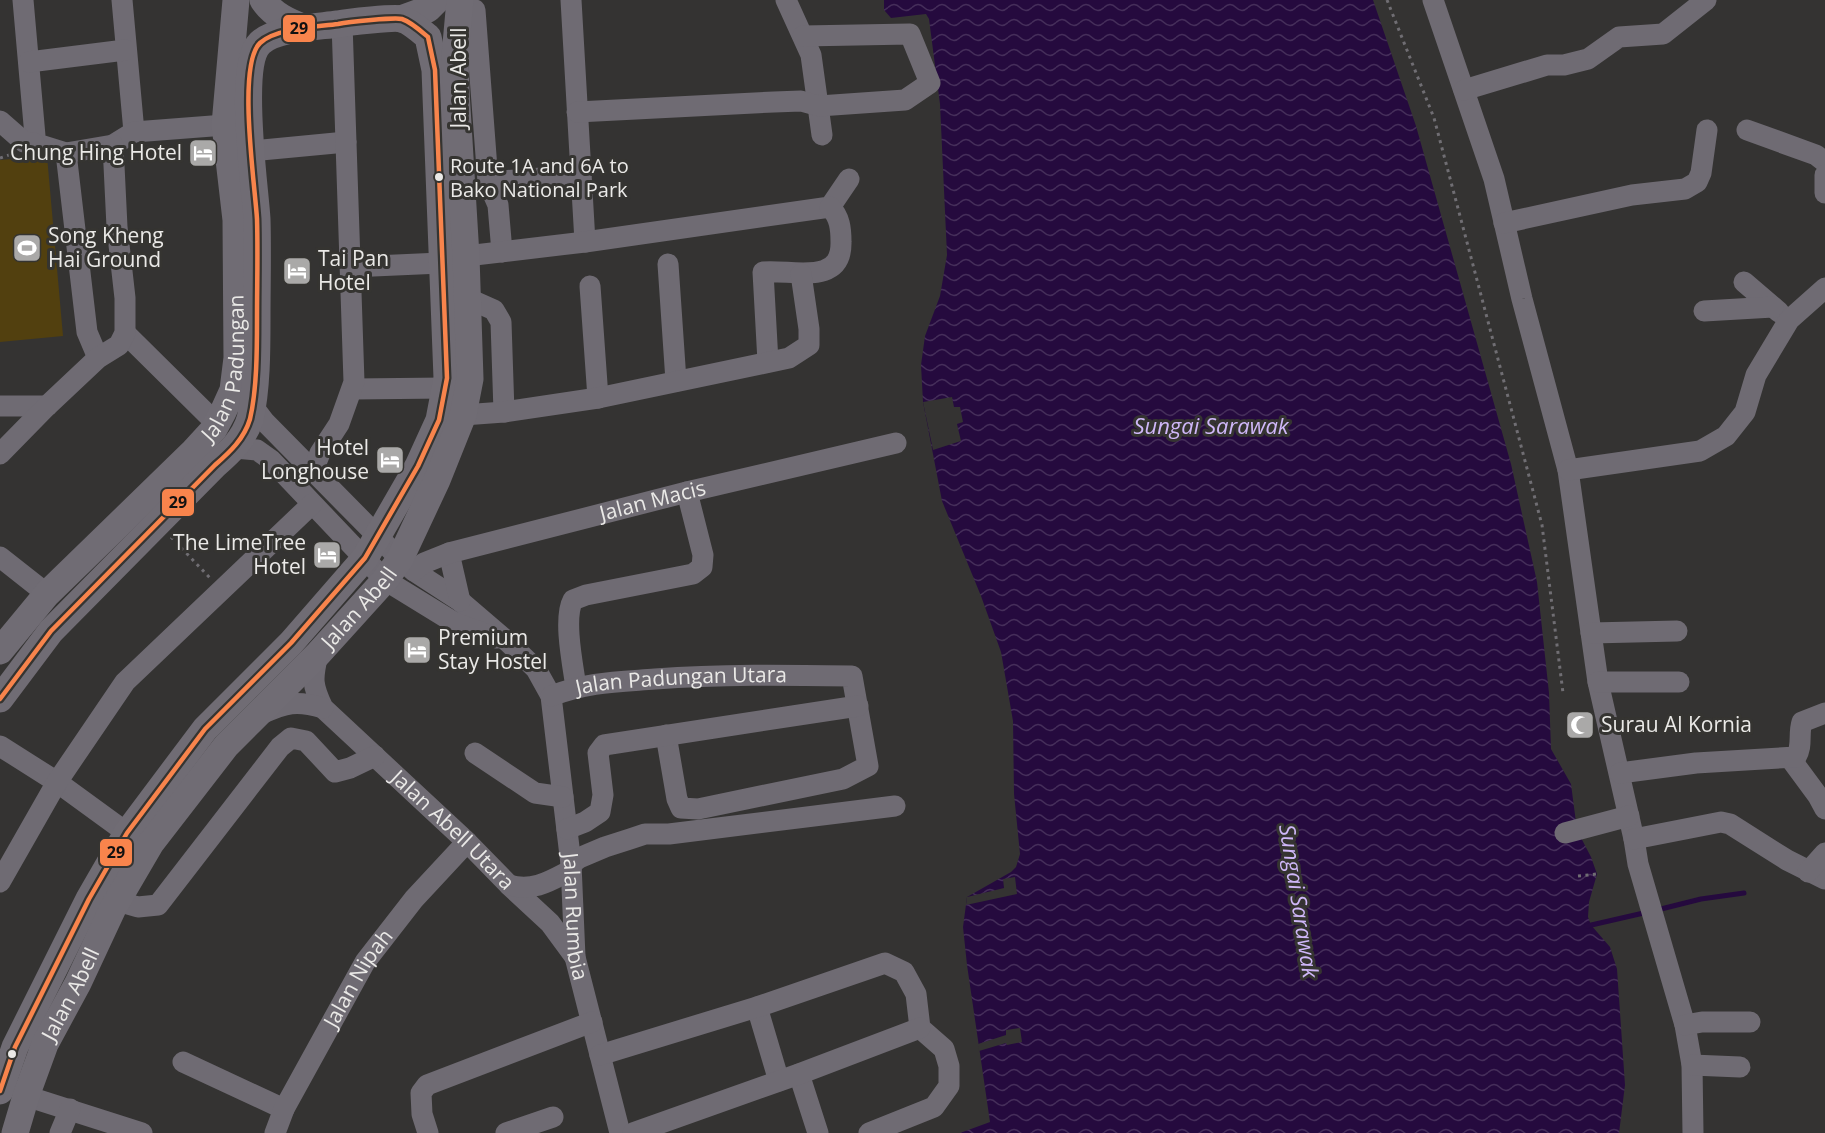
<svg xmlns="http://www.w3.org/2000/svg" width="1825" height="1133" font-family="'Open Sans',sans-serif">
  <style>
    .garden { fill: #52400f }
    .water { fill: url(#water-waves) }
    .pier { fill: #343332 }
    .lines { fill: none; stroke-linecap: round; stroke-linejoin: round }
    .stream { stroke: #250a3e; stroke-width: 5 }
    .path { stroke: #706e73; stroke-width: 3; stroke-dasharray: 3 4.5; stroke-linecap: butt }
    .minor { stroke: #6f6b73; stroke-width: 21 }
    .major { stroke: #706c74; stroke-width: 27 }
    .bus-1-casing { stroke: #353431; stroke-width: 9 }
    .bus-1 { stroke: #f8844c; stroke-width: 4.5 }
    .bus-dot { fill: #eae9e7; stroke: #353431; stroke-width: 2 }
    .labels { text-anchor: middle; stroke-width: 6; stroke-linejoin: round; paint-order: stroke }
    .bus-label { font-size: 20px; fill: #eae9e7; stroke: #353431; text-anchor: start }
    .street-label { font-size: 21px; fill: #eae9e7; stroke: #353431 }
    .poi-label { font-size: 21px; fill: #eae9e7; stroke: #353431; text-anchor: start }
    .water-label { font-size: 22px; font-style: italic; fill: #cfb7f8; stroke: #353431 }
    .line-badge { stroke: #353431; stroke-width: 2 }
    .pale-badge-label { font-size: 16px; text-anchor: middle; font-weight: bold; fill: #111 }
  </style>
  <defs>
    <pattern id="water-waves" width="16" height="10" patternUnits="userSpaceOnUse" patternTransform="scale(1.5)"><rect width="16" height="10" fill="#250a3e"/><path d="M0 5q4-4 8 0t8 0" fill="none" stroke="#452e5a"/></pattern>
  </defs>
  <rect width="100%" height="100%" fill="#343332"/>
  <path class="garden" d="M47,156L63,336L0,342V160Z"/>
  <path class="water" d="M884,0H1373L1416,126L1511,464L1537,582L1549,693L1551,749L1571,784L1577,830L1591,857L1597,874L1589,902L1588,917L1591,925L1610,947L1617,969L1625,1085L1619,1133H960L990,1122L967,965L963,927L967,897L1011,872L1016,867L1020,854L1014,794L1013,721L1001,652L981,596L942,501L923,402L921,365L925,336L940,296L947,255L940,104L929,19L926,14L891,18L884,10Z"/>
  <path class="pier" d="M952,397L954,407H960L963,422L957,424L961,441L933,450L923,402Z
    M1015,877L1017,894L966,905L967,897L1004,888L1003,879Z
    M1020,1028L1022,1042L1007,1045L1006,1043L979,1051L978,1044L1006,1035V1030Z"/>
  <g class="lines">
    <path class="stream" d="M1657,910L1701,899L1744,893
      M1587,926L1648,912"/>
    <path class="path" d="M1387,0L1434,118L1542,525L1563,693
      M0,158L12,154
      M171,537L210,578
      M1578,876L1597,874"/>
    <g class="minor">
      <path d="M23,0L35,136L34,143L66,153"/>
      <path d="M122,0L134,132"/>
      <path d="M571,0L585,242"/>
      <path d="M786,0L811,55L822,135"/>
      <path d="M1433,0L1494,179L1522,299L1568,470L1598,682L1634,839L1638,864L1685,1025L1692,1065L1693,1133"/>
      <path d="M475,10L488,182L498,205L502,252"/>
      <path d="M29,62L125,50"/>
      <path d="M1464,90L1547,65H1564L1588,59L1619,37L1663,34L1706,0"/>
      <path d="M577,112L774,102L801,101L819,106L905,100L930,83L910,34L803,36"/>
      <path d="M0,121L24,142L34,143"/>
      <path d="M1747,130L1816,155L1825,162"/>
      <path d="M251,151L346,142"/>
      <path d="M1825,175V193"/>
      <path d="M488,182L581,175"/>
      <path d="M1504,223L1632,195L1685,189L1697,182L1701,173L1707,130"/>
      <path d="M466,256L585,242L830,207L849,179"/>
      <path d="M668,264L676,381"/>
      <path d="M351,267L441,263"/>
      <path d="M1744,282L1779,312"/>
      <path d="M590,286L598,398"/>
      <path d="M467,298L494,310L501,322L504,412"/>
      <path d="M1704,311L1773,307"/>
      <path d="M125,333L217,424"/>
      <path d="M98,358L87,332L66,153L113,145L134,132L225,125"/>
      <path d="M768,362L763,272C791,269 842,287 841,242C841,229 840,217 830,207"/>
      <path d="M353,389L445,388"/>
      <path id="s1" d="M252,405L264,421L400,559L414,571L460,601L508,642L536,669L551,696L571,864L575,957L620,1133"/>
      <path d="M0,406H47"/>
      <path d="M463,415L504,412L598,398L789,358L809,345V329L801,274"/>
      <path d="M235,448L257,450L271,460L385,580L455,623L497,638"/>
      <path d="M0,454L47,406L98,358L119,345L125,333V298L117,227L113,145"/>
      <path d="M1568,470L1700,451L1726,436L1745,412L1756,375L1789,320L1825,288"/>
      <path d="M313,471L320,453L339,424L354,382L342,23"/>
      <path d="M449,553L460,601"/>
      <path d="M0,557L47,594"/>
      <path id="s2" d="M414,571L424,563L449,553L687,492L896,443"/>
      <path d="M1591,633L1677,631"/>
      <path id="s3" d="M318,654C312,679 312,685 323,708L467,842L509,885L550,923L575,957"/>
      <path d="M1598,682H1679"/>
      <path d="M576,687C573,666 563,618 573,600L586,595L693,574L702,567L703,555L687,492"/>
      <path id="s4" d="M551,696C588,682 616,682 655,679C721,674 786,675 852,676L868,766L843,779L698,809L681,808L677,799L666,735"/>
      <path d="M261,714C286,703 296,700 323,708"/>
      <path d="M0,746L57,782L127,833"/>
      <path d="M475,753L535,793L563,797"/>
      <path d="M1790,758L1818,796L1825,809"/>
      <path d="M1620,773L1696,763L1796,757C1803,746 1798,734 1802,722L1825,713"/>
      <path d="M567,829L585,822L600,812L603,795L598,753L604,745L858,706"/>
      <path d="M1565,833L1629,816"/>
      <path d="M1634,839L1721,822L1730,824L1787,860L1825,879"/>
      <path d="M571,864L579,858L605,847L630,839L645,834H669L895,806"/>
      <path d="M1808,872L1825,853"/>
      <path d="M0,882L57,782L125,682L312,504"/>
      <path d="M509,885C533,892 550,881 571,870"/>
      <path d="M117,901L138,907L158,905L280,747L291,738L306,741L335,772L350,768L375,756"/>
      <path d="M757,1007L779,1081"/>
      <path d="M1685,1025L1702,1022H1750"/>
      <path d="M600,1055L757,1007L885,963L904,972L916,994L920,1028L944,1049L949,1066V1086L934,1107L869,1133"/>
      <path d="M183,1062L284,1109"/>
      <path d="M1692,1065L1740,1067"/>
      <path d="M799,1074L818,1133"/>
      <path d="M26,1096L142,1133"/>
      <path d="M60,1133L70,1109"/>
      <path id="s5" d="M275,1133L284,1109L365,962L414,899L467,842"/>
      <path d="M428,1133L422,1114L421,1093L427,1085L592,1022"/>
      <path d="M506,1133L553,1117"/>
      <path d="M633,1133L799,1074L920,1028"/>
    </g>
    <g class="major">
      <path d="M263,0C273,15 289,22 305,28"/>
      <path d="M401,19L428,9L437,0"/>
      <path id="s6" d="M0,651L47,594L192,453L214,429L223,412L233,390L237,358L236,220L225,125L236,0"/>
      <path d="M0,699L51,631L215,465C230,452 244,439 250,419C257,389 257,349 257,319C257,285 258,252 257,219C255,185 237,65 260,43C276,28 316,27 338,24C348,22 395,17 402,19C411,22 421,31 428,37L435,70L447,378L439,420L418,466L365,558L291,643L205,729L127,833L89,899L15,1047L0,1091"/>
      <path id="s7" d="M15,1133L26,1096L45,1044L78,983L113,908L151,843L226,746L318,654L385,580L400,559L437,480L463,415L470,379L466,256L456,91L455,55L460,0"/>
    </g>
    <g class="bus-1-casing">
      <path id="bus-1" d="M0,699L51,631L215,465C230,452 244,439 250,419C257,389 257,349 257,319C257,285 258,252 257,219C255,185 237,65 260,43C276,28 316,27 338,24C348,22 395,17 402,19C411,22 421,31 428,37L435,70L447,378L439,420L418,466L365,558L291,643L205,729L127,833L89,899L15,1047L0,1091"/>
    </g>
    <use href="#bus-1" class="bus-1"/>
  </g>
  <defs>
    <g id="hotel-square" transform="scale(1.5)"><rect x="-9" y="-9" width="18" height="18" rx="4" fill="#aaa9a8" stroke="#353431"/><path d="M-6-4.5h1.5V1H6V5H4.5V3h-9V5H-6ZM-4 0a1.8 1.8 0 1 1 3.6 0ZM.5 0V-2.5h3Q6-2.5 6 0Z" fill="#fff"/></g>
    <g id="stadium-square" transform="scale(1.5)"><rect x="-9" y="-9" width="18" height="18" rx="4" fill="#aaa9a8" stroke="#353431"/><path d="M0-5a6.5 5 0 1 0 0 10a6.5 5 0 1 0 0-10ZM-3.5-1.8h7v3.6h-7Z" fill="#fff"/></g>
    <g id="mosque-square" transform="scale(1.5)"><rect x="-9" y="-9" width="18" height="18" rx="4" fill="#aaa9a8" stroke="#353431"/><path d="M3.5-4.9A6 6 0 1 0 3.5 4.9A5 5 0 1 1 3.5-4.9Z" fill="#fff"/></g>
  </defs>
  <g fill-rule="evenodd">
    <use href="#hotel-square" x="203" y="153"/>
    <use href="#stadium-square" x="27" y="248"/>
    <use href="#hotel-square" x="297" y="271"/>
    <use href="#hotel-square" x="390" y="460"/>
    <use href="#hotel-square" x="327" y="555"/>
    <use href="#hotel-square" x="417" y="650"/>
    <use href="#mosque-square" x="1580" y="725"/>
  </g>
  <g class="bus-dot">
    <circle cx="439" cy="177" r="5"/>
    <circle cx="12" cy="1054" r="5"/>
  </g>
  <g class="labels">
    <g class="bus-label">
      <text x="450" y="173">Route 1A and 6A to<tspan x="450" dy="24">Bako National Park</tspan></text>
    </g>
    <g class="street-label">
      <text transform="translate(459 78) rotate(-90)" y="7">Jalan Abell</text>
      <text dy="7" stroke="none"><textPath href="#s6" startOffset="372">Jalan Padungan</textPath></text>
      <text dy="7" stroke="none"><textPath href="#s2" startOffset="250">Jalan Macis</textPath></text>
      <text dy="7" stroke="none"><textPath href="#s7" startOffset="636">Jalan Abell</textPath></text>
      <text dy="7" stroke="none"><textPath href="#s4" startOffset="132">Jalan Padungan Utara</textPath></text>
      <text dy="7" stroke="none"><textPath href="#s3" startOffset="234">Jalan Abell Utara</textPath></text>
      <text dy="7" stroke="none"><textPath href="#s1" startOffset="642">Jalan Rumbia</textPath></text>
      <text dy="7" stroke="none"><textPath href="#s5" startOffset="176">Jalan Nipah</textPath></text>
      <text dy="7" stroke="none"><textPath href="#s7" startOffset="150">Jalan Abell</textPath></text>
    </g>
    <g class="poi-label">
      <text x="182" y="160" text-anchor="end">Chung Hing Hotel</text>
      <text x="48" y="243">Song Kheng<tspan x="48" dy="24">Hai Ground</tspan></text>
      <text x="318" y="266">Tai Pan<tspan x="318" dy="24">Hotel</tspan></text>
      <text x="369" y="455" text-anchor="end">Hotel<tspan x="369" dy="24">Longhouse</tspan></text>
      <text x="306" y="550" text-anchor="end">The LimeTree<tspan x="306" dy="24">Hotel</tspan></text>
      <text x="438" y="645">Premium<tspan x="438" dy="24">Stay Hostel</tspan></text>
      <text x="1601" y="732">Surau Al Kornia</text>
    </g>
    <g class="water-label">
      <text x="1211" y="434">Sungai Sarawak</text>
      <text transform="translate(1299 901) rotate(81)" y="8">Sungai Sarawak</text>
    </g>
  </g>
  <g class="line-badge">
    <rect x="282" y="14" width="34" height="29" rx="6" fill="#f8844c"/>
    <rect x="161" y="488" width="34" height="29" rx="6" fill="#f8844c"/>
    <rect x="99" y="838" width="34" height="29" rx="6" fill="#f8844c"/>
  </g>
  <g class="pale-badge-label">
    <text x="299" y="34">29</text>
    <text x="178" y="508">29</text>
    <text x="116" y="858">29</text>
  </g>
</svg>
